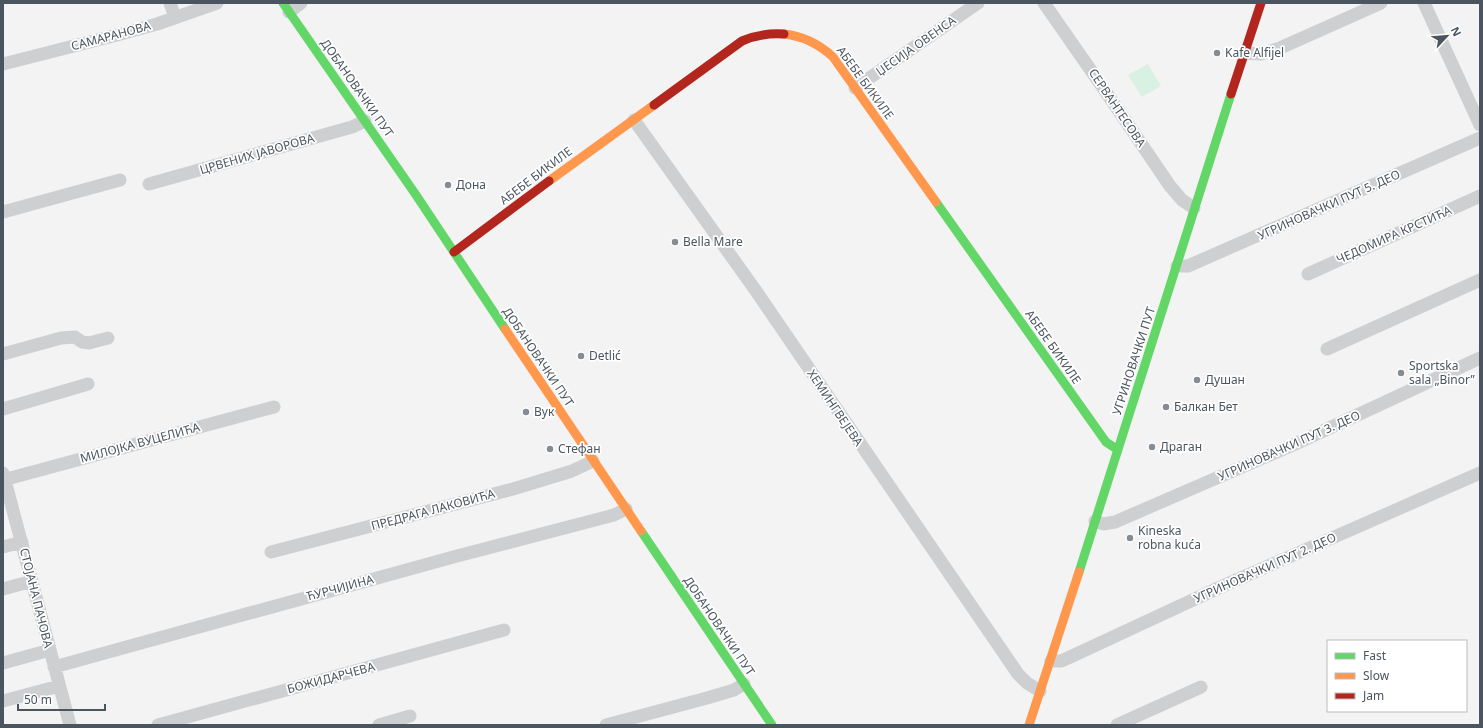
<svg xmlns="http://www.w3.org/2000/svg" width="1483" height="728" font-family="'Noto Sans',sans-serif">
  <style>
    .green { fill: #d9f1e2 }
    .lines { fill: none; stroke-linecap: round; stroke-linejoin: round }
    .street { stroke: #cdcfd1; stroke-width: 13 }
    .fast { stroke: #63d668; stroke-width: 9 }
    .slow { stroke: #ff974d; stroke-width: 9 }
    .jam { stroke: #b3261e; stroke-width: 9 }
    .poi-dot { fill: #858c93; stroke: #fff; stroke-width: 1.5 }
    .labels { text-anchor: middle; stroke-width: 3.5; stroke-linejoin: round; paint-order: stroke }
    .street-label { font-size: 12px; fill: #4a555f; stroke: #fff }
    .poi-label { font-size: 12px; fill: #4a555f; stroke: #fff; text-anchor: start }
  </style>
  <rect width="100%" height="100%" fill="#f3f3f3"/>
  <path class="green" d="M1148,64L1161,86L1142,97L1128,75Z"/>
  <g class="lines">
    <path class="street" d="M170,3L175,17
      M1044,3L1108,95L1170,186L1182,200L1194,208
      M1424,3L1480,125
      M289,12L301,3
      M1245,53L1261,54L1280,48L1381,3
      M3,64L117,35L157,24L217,3
      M855,88L978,3
      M634,120L756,291L1018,674L1027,683L1040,691
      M149,184L352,127L365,121
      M3,212L120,180
      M1177,266H1188L1480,138
      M1308,274L1480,196
      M1327,349L1480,280
      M3,354L61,338L75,337L82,342L89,343L108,338
      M3,409L88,384
      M3,473L70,725
      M3,480L274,407
      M1095,521L1103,524L1115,522L1295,444L1480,358
      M3,547L22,542
      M271,552L513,489L572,471L593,461
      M3,589L32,581
      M1051,661H1061L1068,658L1225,585L1480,473
      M3,663L50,650
      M54,667L457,556L614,515L626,509
      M3,701L59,686
      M158,725L504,630
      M379,725L410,716
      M606,725L707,698L734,690L744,684
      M1117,725L1201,687"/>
    <path class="fast" d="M283,3L416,195L505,329
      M936,202L1106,442L1118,450
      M641,531L772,725
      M1079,572L1231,94"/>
    <path class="slow" d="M784,34C803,36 819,44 833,57L936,202
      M549,181L654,105
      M505,329L641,531
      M1029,725L1079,572"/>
    <path class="jam" d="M1231,94L1261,3
      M654,105L742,41C756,35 769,33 784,34
      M454,252L549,181"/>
  </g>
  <g class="poi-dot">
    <circle cx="1217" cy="53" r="4"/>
    <circle cx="448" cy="185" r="4"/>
    <circle cx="675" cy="242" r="4"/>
    <circle cx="581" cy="356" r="4"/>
    <circle cx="1401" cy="373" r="4"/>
    <circle cx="1197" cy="380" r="4"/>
    <circle cx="1166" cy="407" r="4"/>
    <circle cx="526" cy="412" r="4"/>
    <circle cx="1152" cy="447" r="4"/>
    <circle cx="550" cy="449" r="4"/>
    <circle cx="1130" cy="538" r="4"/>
  </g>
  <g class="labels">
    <g class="street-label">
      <text transform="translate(111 36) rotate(-15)" y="4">САМАРАНОВА</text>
      <text transform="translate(916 46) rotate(-35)" y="4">ЏЕСИЈА ОВЕНСА</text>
      <text transform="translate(865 83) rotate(54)" y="4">АБЕБЕ БИКИЛЕ</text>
      <text transform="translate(357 88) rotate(55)" y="4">ДОБАНОВАЧКИ ПУТ</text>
      <text transform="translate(1117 108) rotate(56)" y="4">СЕРВАНТЕСОВА</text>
      <text transform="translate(257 154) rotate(-16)" y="4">ЦРВЕНИХ ЈАВОРОВА</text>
      <text transform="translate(536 176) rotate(-37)" y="4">АБЕБЕ БИКИЛЕ</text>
      <text transform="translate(1329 205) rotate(-24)" y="4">УГРИНОВАЧКИ ПУТ 5. ДЕО</text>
      <text transform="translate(1394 235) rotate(-24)" y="4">ЧЕДОМИРА КРСТИЋА</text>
      <text transform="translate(1053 347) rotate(55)" y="4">АБЕБЕ БИКИЛЕ</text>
      <text transform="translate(538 357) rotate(56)" y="4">ДОБАНОВАЧКИ ПУТ</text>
      <text transform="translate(1134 361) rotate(-72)" y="4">УГРИНОВАЧКИ ПУТ</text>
      <text transform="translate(835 408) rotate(56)" y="4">ХЕМИНГВЕЈЕВА</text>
      <text transform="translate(140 443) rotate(-15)" y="4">МИЛОЈКА ВУЦЕЛИЋА</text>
      <text transform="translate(1289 446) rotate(-24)" y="4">УГРИНОВАЧКИ ПУТ 3. ДЕО</text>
      <text transform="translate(433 510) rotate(-15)" y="4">ПРЕДРАГА ЛАКОВИЋА</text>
      <text transform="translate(1265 568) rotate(-24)" y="4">УГРИНОВАЧКИ ПУТ 2. ДЕО</text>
      <text transform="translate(340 588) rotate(-15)" y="4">ЋУРЧИЈИНА</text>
      <text transform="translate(36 598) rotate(76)" y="4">СТОЈАНА ПАЧОВА</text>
      <text transform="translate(719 626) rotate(56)" y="4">ДОБАНОВАЧКИ ПУТ</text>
      <text transform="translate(331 678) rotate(-15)" y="4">БОЖИДАРЧЕВА</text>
    </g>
    <g class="poi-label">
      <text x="1225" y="57">Kafe Alfijel</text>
      <text x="456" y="189">Дона</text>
      <text x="683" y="246">Bella Mare</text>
      <text x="589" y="360">Detlić</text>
      <text x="1409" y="370">Sportska<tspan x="1409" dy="14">sala „Binor”</tspan></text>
      <text x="1205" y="384">Душан</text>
      <text x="1174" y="411">Балкан Бет</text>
      <text x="534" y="416">Вук</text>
      <text x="1160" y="451">Драган</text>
      <text x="558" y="453">Стефан</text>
      <text x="1138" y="535">Kineska<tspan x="1138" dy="14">robna kuća</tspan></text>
    </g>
  </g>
  <rect width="1483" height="728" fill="none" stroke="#4a555f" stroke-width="8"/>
  <rect x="1327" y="640" width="140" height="72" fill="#ffffff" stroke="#b7bbbf"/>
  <rect x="1335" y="653" width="20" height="6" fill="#63d668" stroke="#b7bbbf"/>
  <text x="1363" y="660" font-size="12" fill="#4a555f">Fast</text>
  <rect x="1335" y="673" width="20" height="6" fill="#ff974d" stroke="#b7bbbf"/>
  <text x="1363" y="680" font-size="12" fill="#4a555f">Slow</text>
  <rect x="1335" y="693" width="20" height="6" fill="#b3261e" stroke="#b7bbbf"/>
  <text x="1363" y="700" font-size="12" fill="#4a555f">Jam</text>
  <g transform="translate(1447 36) rotate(64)" stroke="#ffffff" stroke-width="3" paint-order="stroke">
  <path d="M0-3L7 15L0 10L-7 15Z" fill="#4a555f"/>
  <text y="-6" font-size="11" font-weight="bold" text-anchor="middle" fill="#4a555f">N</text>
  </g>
  <path d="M18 704v6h87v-6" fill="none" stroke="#4a555f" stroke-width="2"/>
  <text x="24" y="704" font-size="12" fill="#4a555f" stroke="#ffffff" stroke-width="3" paint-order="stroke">50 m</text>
</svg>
